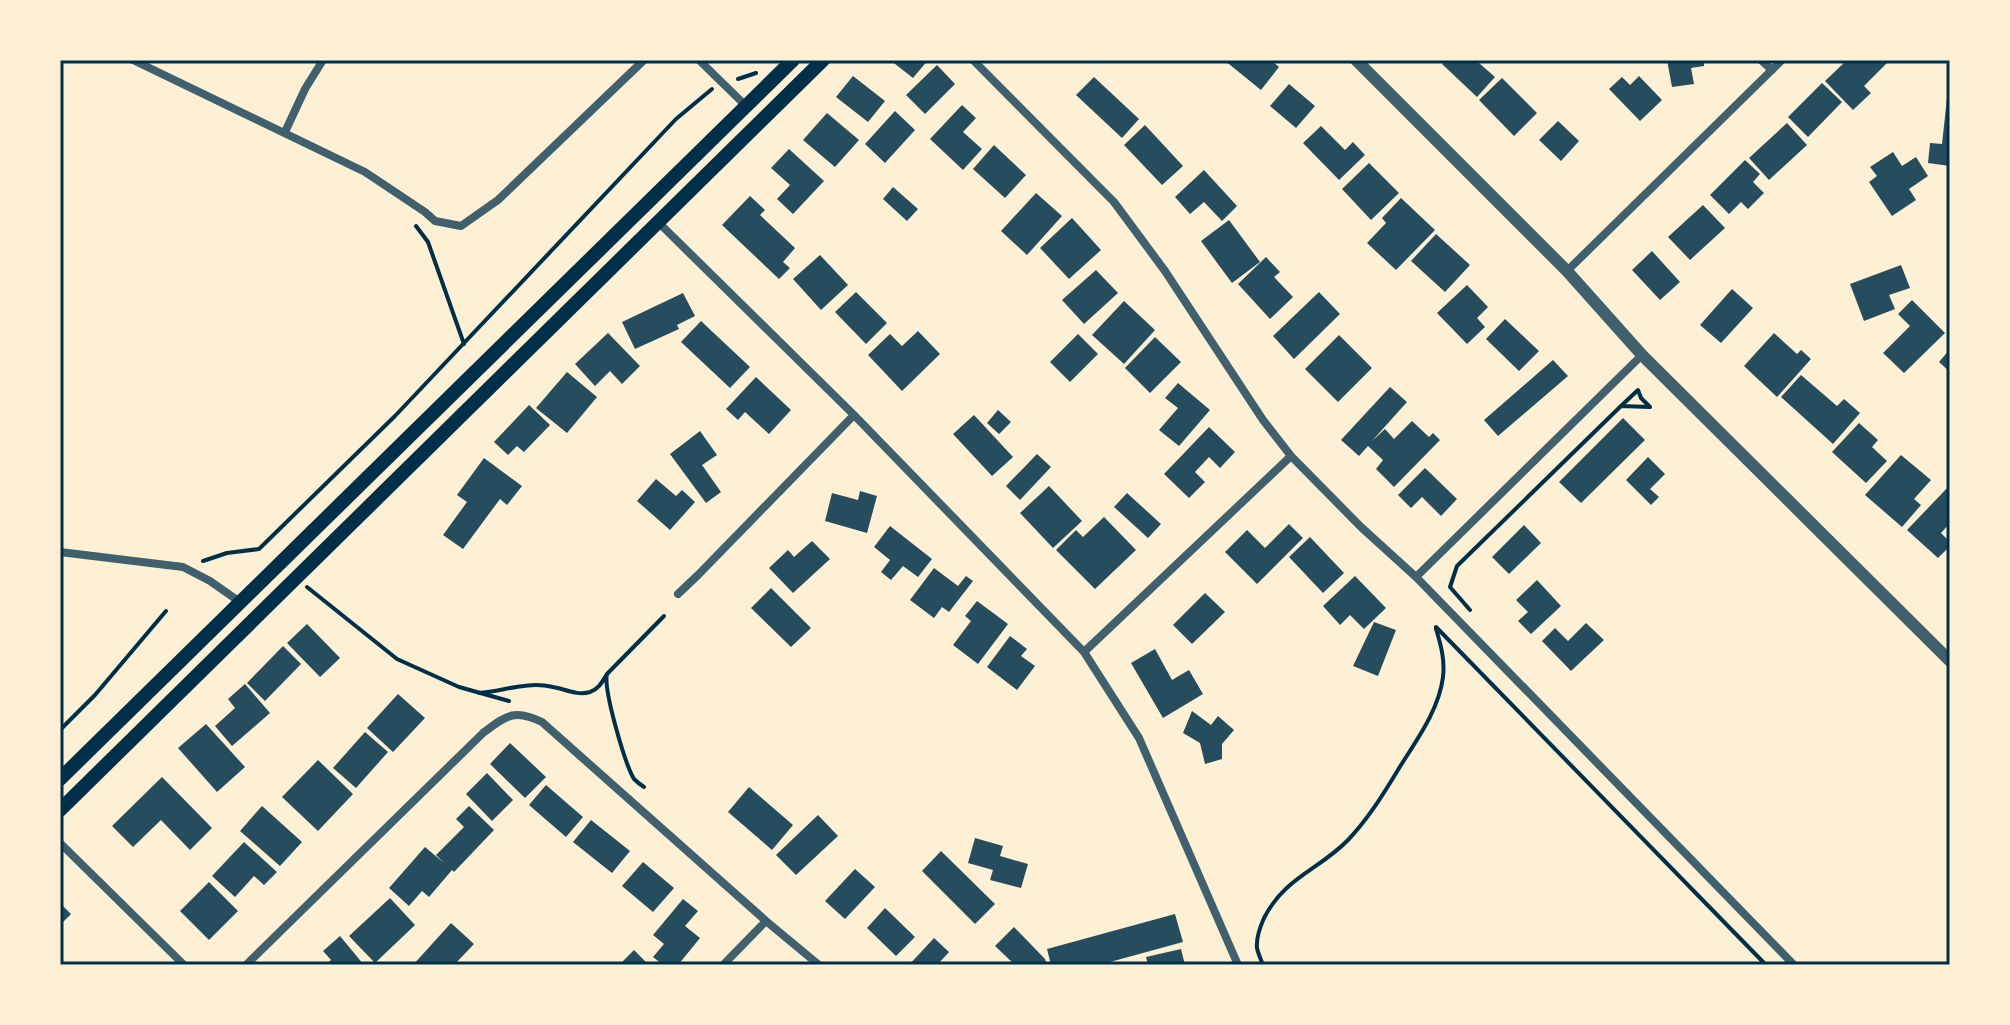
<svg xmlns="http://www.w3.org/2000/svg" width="2010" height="1025" font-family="Arial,sans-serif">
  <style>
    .building { fill: #264d5e }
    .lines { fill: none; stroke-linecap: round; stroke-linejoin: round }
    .path { stroke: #003049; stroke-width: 4 }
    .minor { stroke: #3f606c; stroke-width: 8 }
    .tertiary { stroke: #3f606c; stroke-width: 12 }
    .secondary { stroke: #003049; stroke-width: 14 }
    .neatline { fill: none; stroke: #003049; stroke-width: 3 }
  </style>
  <rect width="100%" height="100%" fill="#fdf0d5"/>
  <path class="building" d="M890,60H928L913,78Z
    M1224,60H1271L1279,67L1261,90Z
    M1446,60H1481L1479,63L1495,77L1477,97L1442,64Z
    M1667,60H1704V66L1691,68L1694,84L1672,87Z
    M1847,60H1886L1888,62L1864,86L1871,93L1853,110L1825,81Z
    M937,65L955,84L925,114L906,95Z
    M853,76L885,101L868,122L836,97Z
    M1639,76L1662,100L1640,121L1609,89L1622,77L1630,85Z
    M1094,77L1139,119L1122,138L1076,95Z
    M1502,78L1537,113L1514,136L1479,100Z
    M1822,83L1842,102L1808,137L1788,117Z
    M1289,84L1315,106L1296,128L1270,106Z
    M1947,98H1950V166L1928,163L1930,143L1942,144Z
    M962,105L976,118L963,132L982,149L963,170L930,139Z
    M895,111L915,130L885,163L865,144Z
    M827,113L859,140L835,167L803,140Z
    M1558,121L1579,141L1561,161L1539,140Z
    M1787,123L1807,145L1769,180L1749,158Z
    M1145,125L1183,166L1162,185L1124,145Z
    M1321,126L1345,150L1353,142L1365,155L1339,180L1303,143Z
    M994,145L1026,175L1005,198L973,169Z
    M789,149L824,181L793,214L777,199L790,185L771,168Z
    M1893,152L1902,166L1916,157L1928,176L1909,189L1916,200L1892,216L1869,182L1877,176L1870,167Z
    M1745,160L1760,174L1753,182L1764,193L1748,209L1741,202L1729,214L1710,195Z
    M1369,163L1399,193L1371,220L1342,189Z
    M1204,170L1237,206L1222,221L1204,202L1190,214L1175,197Z
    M893,187L918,209L907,221L883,199Z
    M1036,193L1062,216L1027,255L1001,231Z
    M750,196L765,210L760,215L795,248L783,262L790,268L779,279L722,225Z
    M1401,198L1435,230L1396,270L1367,243L1386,223L1382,218Z
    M1703,205L1725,228L1690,260L1668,237Z
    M1072,218L1101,250L1069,279L1040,248Z
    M1229,220L1260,262L1232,283L1201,241Z
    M1436,234L1470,265L1445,292L1411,261Z
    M1652,251L1680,282L1660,300L1632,270Z
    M820,255L848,285L821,310L793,279Z
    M1266,257L1280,272L1274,277L1293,297L1270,319L1238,284Z
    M1901,265L1910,288L1889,295L1895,309L1864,321L1850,284Z
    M1096,270L1118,293L1084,324L1062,300Z
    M1467,285L1488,307L1477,318L1485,327L1467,344L1437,313Z
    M1732,289L1753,308L1721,343L1700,325Z
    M856,292L887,323L866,344L835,312Z
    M1319,292L1340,314L1294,359L1273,336Z
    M683,293L695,316L677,325L679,329L635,349L622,322Z
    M1912,300L1945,333L1904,373L1883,353L1910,326L1898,314Z
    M1124,301L1155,330L1124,364L1092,335Z
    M1505,319L1539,351L1519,371L1486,339Z
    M701,321L750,367L730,388L681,342Z
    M918,331L940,354L902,391L868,355L890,334L902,346Z
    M608,333L640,366L622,384L610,371L595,386L575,364Z
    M1774,333L1797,354L1801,350L1811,359L1777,397L1744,366Z
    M1078,334L1098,354L1070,382L1050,362Z
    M1339,335L1372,368L1338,402L1305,369Z
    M1155,337L1181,362L1150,393L1125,368Z
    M1950,349V372L1939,362Z
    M1553,360L1568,376L1498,436L1484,420Z
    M567,372L597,397L567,433L536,408Z
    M1801,375L1837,406L1844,399L1860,413L1833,444L1781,397Z
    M756,377L791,410L769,434L745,412L738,420L726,409Z
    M1178,383L1210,410L1179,446L1159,430L1178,408L1165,398Z
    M1390,387L1407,402L1372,441L1385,429L1394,439L1412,421L1429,437L1433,433L1440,440L1394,487L1376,469L1383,460L1368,446L1359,456L1341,440Z
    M529,405L550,425L524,452L517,446L508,455L494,442Z
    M998,410L1011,422L999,434L987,423Z
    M974,415L1013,457L992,476L953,434Z
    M1623,418L1645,440L1581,503L1559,482Z
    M1859,423L1878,440L1872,447L1887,461L1866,483L1832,452Z
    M1209,427L1235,452L1220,468L1209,457L1195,472L1205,482L1189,498L1164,474Z
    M700,431L717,455L702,465L721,492L706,503L670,454Z
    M1037,454L1051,467L1020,500L1006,486Z
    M1901,455L1931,480L1914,499L1921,505L1902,527L1865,495Z
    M1648,457L1665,474L1650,489L1659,497L1651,505L1626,480Z
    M484,458L522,486L507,505L500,499L463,549L443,535L467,502L457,495Z
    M1425,468L1457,499L1441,516L1422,497L1411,508L1398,495Z
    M656,479L676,496L682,490L695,502L670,530L637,501Z
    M1950,485V523L1941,533L1950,542V546L1938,558L1907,530Z
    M1049,486L1082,521L1053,548L1020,513Z
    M860,491L877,496L867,533L825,521L832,493L858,500Z
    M1127,493L1161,524L1148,538L1114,507Z
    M1104,517L1136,550L1095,589L1056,550L1076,530L1083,537Z
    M1289,524L1303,538L1257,584L1225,552L1247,530L1265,548Z
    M1524,525L1541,543L1509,574L1492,557Z
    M890,526L932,559L918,577L903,566L891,580L881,572L890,560L874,547Z
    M1310,537L1344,573L1323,593L1289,557Z
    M812,541L830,559L793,593L769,568L788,550L794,557Z
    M934,568L958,586L966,576L973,581L949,612L942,607L934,618L910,600Z
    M1355,576L1386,608L1364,629L1350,615L1340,625L1323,606Z
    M1537,580L1561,606L1531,634L1518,621L1528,612L1516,600Z
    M771,588L811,628L791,647L751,608Z
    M1205,593L1225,612L1192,644L1173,625Z
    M977,601L1008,624L978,664L953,645L971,621L965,616Z
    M1374,622L1396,630L1378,676L1353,666Z
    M1586,623L1604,640L1571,671L1542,641L1555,628L1568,641Z
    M307,624L340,658L320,677L287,643Z
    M1010,636L1027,649L1021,656L1035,666L1017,690L987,667Z
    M283,646L301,664L265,701L247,683Z
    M1155,649L1172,680L1189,670L1203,694L1163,718L1131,663Z
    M245,684L270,713L232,746L215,726L235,708L228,699Z
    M398,694L425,718L393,752L367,728Z
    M1192,711L1211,725L1218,716L1234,730L1222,744V759L1205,764L1200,743L1183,733Z
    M206,724L245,767L217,792L178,748Z
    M365,732L388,752L356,788L333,768Z
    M510,743L546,777L525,798L490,764Z
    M318,760L353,794L318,831L282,797Z
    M487,773L513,800L492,821L466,794Z
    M162,777L212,828L190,850L161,820L133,847L112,826Z
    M546,785L583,817L566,837L529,805Z
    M749,787L793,825L772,850L728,812Z
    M262,806L302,842L280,866L240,831Z
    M469,806L494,830L454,872L452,870L429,897L422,891L409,906L389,888L425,847L444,863L436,855L464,827L456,819Z
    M818,815L838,836L796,875L776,855Z
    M591,820L630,851L612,873L573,842Z
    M975,838L1003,846L1000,856L1028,864L1021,888L990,880L993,870L968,863Z
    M244,842L277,872L264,885L254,876L235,897L212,876Z
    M941,851L995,904L975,924L922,871Z
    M643,862L674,888L653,912L622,886Z
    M855,869L875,887L845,919L825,901Z
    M209,882L238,911L209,940L180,911Z
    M390,898L415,925L375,963L349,936Z
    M683,899L698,911L685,926L700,938L678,965H663L653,957L664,944L653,935Z
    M60,903L71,914L60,925Z
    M885,908L915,937L896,956L867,928Z
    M1175,914L1183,942L1099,965H1051L1047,949Z
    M451,923L474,944L454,965H413Z
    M1014,927L1045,959L1047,965H1015L995,946Z
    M340,936L364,965H325L331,960L323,951Z
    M934,938L949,952L937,965H909Z
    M1181,949L1185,965H1148L1146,957Z
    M634,950L649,965H619Z"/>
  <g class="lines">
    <path class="path" d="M738,79L756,73
      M416,226L428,242L464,344
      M203,561L227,553L259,549L395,416L676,119L712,89
      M307,587L397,659L459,687L509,701
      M1470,610L1450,587L1457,566L1621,406L1638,390L1641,398L1650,407L1621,406
      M1436,627L1766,965
      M607,674L664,616
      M479,693C504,691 527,681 553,687C565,689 577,696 590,692C599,689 602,682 607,674C603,689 625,764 634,779C636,781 641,785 644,787
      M60,730L95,695L166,611
      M1263,965C1261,960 1258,953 1257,948C1256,938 1260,927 1264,918C1285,877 1319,870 1348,840C1370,817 1385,791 1401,765C1418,738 1439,709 1443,677C1445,660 1441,645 1436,629"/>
    <path class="minor" d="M133,60L365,172L425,212L435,221L461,226L498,200L644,60
      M699,60L746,106
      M973,60L1114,202L1165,271L1263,420L1291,456L1361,527L1416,577L1794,965
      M1761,60L1772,70
      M285,132L305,89L323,60
      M658,222L854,415L1084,652L1139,738L1238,965
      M1567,271L1782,60
      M60,552L183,567L210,581L240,602
      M1416,577L1642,355
      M678,594L698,575L854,415
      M1084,652L1291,456
      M60,843L184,965
      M246,965L483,733C506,716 514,708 542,722L766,921L819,965
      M723,965L766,921"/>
    <path class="tertiary" d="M1356,60L1567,271L1642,355L1950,661"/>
    <path class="secondary" d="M60,779L793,60
      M60,810L823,60"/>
  </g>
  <rect width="2010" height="1025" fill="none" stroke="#fdf0d5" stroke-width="124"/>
  <rect x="62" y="62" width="1886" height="901" class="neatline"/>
</svg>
